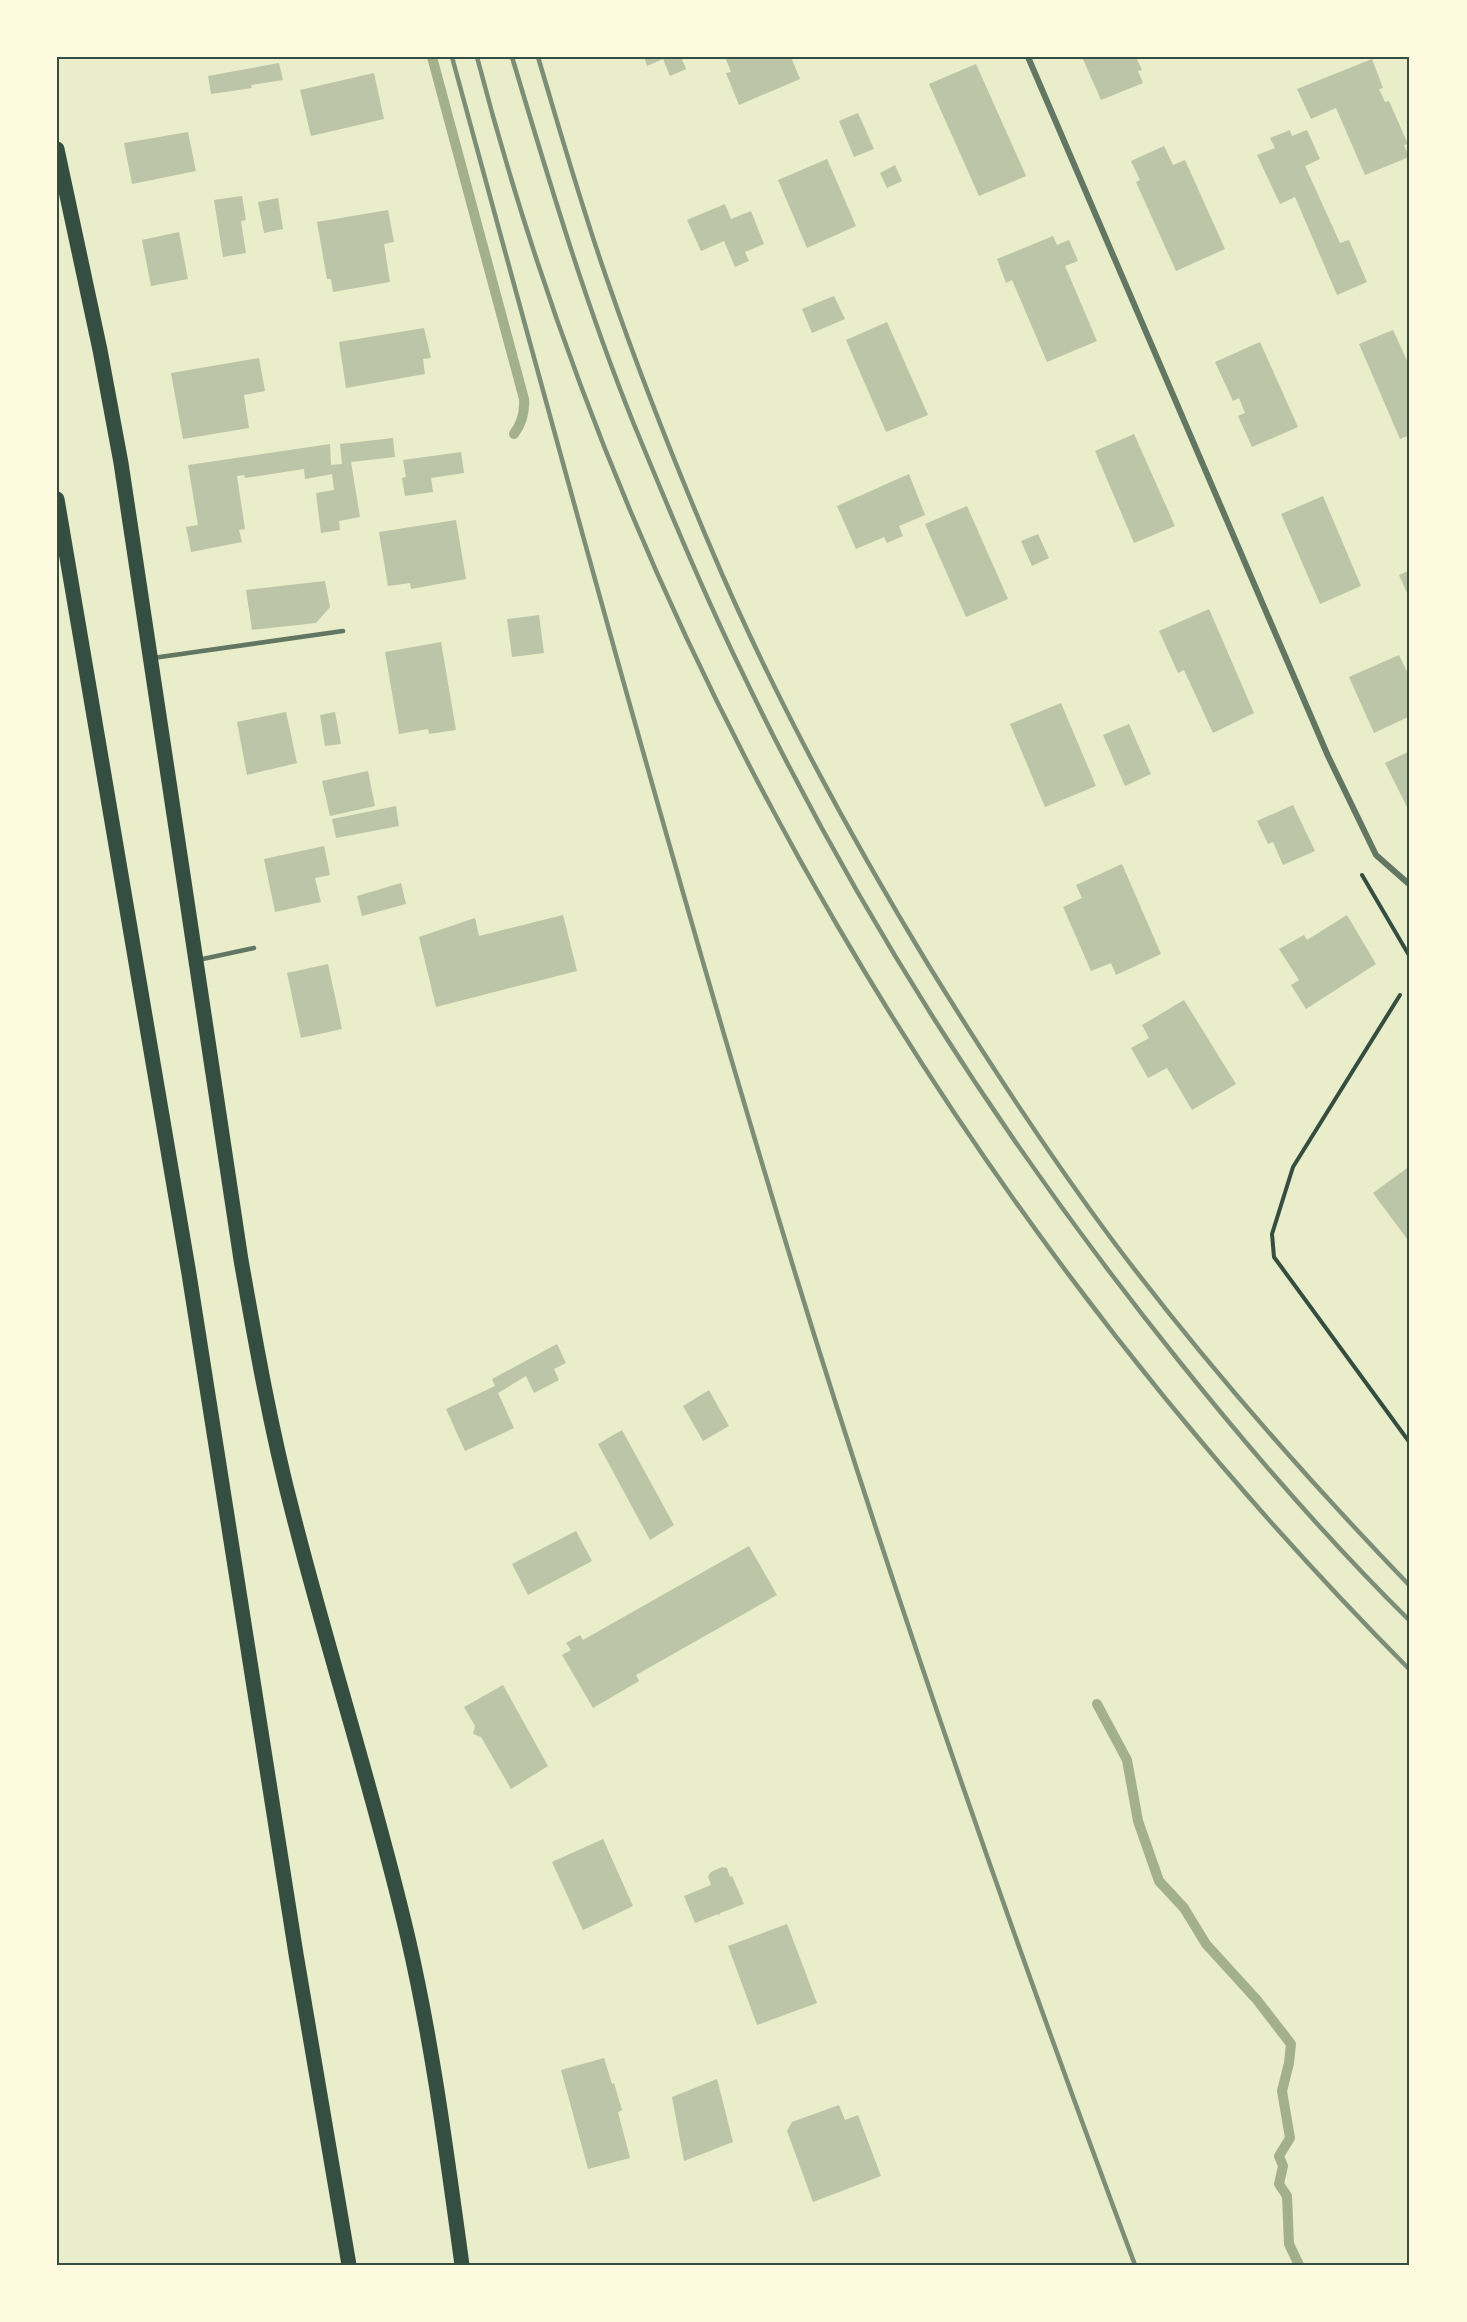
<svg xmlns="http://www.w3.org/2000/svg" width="1467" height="2322" font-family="'IBM Plex Serif',serif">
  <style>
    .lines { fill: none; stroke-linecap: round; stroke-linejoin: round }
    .stream { stroke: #a3b18a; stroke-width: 10 }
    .building { fill: #bcc5a7 }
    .path { stroke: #344e41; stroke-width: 4 }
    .service { stroke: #617663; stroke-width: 4.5 }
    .minor { stroke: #617663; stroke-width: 6 }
    .primary { stroke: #344e41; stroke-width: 15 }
    .rail { stroke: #7c8e77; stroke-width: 4.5 }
    .neatline { fill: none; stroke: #344e41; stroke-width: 2 }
  </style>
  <rect width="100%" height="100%" fill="#e9edc9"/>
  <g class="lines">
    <path class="stream" d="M432,57L524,399C525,412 522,423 514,434
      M1097,1704L1127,1760L1138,1821L1159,1881L1184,1908L1206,1944L1257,2000L1291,2044L1289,2063L1282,2091L1290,2138L1279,2156L1283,2166L1279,2184L1287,2196L1289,2244L1299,2265"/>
  </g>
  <path class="building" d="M644,57H681L686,69L670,76L663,59L647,66Z
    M725,57H791L800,79L739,105L726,73L731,72Z
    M1082,57H1136L1142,70L1138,71L1143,83L1101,100Z
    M1372,59L1383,88L1379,89L1385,102L1389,101L1408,144L1404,145L1409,157L1365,175L1336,108L1311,119L1297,89Z
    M279,63L283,80L251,85L252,88L211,94L208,76Z
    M976,64L1026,176L979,196L929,84Z
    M374,73L384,119L311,136L300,90Z
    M858,113L874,149L854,157L839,121Z
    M1290,130L1292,136L1307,130L1320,159L1305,166L1340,243L1349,240L1367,282L1337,295L1295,197L1280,204L1257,155L1275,148L1270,138Z
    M188,132L196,171L132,184L124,143Z
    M1164,146L1173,165L1185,160L1225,249L1176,271L1136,182L1140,180L1131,161Z
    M827,159L856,226L807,248L778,180Z
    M895,165L902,181L887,188L880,173Z
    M242,196L246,220L241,221L246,253L223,257L214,200Z
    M278,198L283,229L264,233L258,202Z
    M725,204L731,219L751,211L764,244L745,252L749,261L735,267L724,241L701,251L687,220Z
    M388,210L394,242L384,244L390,282L333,292L331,279H327L317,222Z
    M179,232L188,279L151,286L142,240Z
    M1053,236L1057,245L1069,240L1078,261L1065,266L1097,341L1047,362L1012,280L1006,283L997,259Z
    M834,296L845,319L812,333L802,309Z
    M887,322L928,415L886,432L846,340Z
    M424,328L431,358L423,359L425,374L346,388L339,342Z
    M1393,330L1410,367V435L1400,439L1359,344Z
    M1260,342L1298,427L1252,447L1238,416L1245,413L1239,398L1233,401L1215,362Z
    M259,358L265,391L244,395L249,428L183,439L171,373Z
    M1134,434L1175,526L1134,543L1095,451Z
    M393,438L395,457L351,462L360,517L339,521L340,530L321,533L316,493L334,490L332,474L305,479L304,469L245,478L244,475L237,476L245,529L239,530L242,542L191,552L186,527L198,525L188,465L330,444L331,465L342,464L340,444Z
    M461,452L464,473L431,478L433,492L405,496L402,478L406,477L403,460Z
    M909,474L925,515L899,526L903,536L887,543L884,537L856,549L837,506Z
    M1323,496L1361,586L1320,604L1281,514Z
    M967,506L1008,599L966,617L925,524Z
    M456,520L466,579L411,589L410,583L388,586L379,532Z
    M1038,534L1049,558L1032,566L1021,541Z
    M1410,570V595H1408L1399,575Z
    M325,581L330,607L316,623L252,630L246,590Z
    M1209,609L1254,713L1213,733L1184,670L1178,673L1159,631Z
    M539,615L544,653L512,657L507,619Z
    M441,642L456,730L429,734L428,729L399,734L385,652Z
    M1399,655L1410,678V716L1374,733L1349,677Z
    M1061,703L1096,786L1045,807L1010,724Z
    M286,712L297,763L247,775L237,722Z
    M335,712L341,744L325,746L320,715Z
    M1129,724L1151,774L1125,786L1103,735Z
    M1410,751V806L1407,807L1385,763Z
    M368,771L375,806L330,816L322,781Z
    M1293,805L1315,851L1283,865L1273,842L1268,844L1257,821Z
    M396,806L399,826L336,838L332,819Z
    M324,846L330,875L315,878L321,902L275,912L264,859Z
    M1122,864L1161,954L1116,975L1111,963L1091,971L1063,907L1082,898L1076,885Z
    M401,883L406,904L362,916L357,896Z
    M563,915L577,971L436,1007L419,937L475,918L479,936Z
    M1347,915L1376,964L1306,1009L1291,985L1299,980L1279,949L1304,935L1307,940Z
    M328,964L342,1029L301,1038L287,973Z
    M1184,1000L1236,1084L1192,1110L1167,1068L1148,1078L1131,1048L1149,1038L1142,1025Z
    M1410,1166V1243L1373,1193Z
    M557,1344L566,1363L554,1369L559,1380L534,1393L526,1376L498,1393L514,1428L465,1451L446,1409L495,1386L492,1379Z
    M709,1390L729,1426L703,1441L683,1406Z
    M622,1430L674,1525L650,1540L598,1444Z
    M576,1531L592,1561L528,1595L512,1564Z
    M749,1546L777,1595L636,1675L639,1681L593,1708L562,1655L571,1650L566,1643L580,1635L583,1640Z
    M503,1685L548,1766L511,1789L481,1737L473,1734L475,1726L464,1707Z
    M603,1839L633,1906L583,1930L552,1862Z
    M722,1867L727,1868L730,1877L732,1876L744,1904L720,1913L719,1916L718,1914L695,1923L684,1896L711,1885L708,1876L711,1872Z
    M787,1924L817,2003L757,2025L728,1946Z
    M604,2058L612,2084L614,2083L622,2110L618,2112L630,2158L588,2169L561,2070Z
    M717,2079L733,2142L684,2161L672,2097Z
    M839,2105L845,2120L858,2115L881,2176L813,2202L787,2131L792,2122Z"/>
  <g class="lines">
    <path class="path" d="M1362,875L1410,957
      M1400,995L1293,1167L1272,1234L1274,1257L1410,1443"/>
    <path class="service" d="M153,658L343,631
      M198,960L254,948"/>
    <path class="minor" d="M1028,57L1328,756L1376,855L1410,885"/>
    <path class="primary" d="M57,149L100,350L121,463L241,1260C256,1345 271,1430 293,1514C329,1656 375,1796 408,1938C433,2046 447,2156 462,2265
      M57,499L189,1274L296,1954L349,2265"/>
    <path class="rail" d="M452,57C563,464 673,872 796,1276C898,1609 1013,1938 1135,2265
      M477,57C636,668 967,1223 1410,1670
      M512,57C549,180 585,303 633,422C668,507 703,592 743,674C860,919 1009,1149 1179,1361C1251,1451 1328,1540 1410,1621
      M538,57C561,134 583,212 610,288C640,375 674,461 710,546C771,691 847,831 929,966C987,1060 1047,1152 1113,1241C1204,1362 1305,1477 1410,1586"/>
  </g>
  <rect width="1467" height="2322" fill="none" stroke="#fefae0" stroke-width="117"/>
  <rect x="58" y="58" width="1350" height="2206" class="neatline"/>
</svg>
